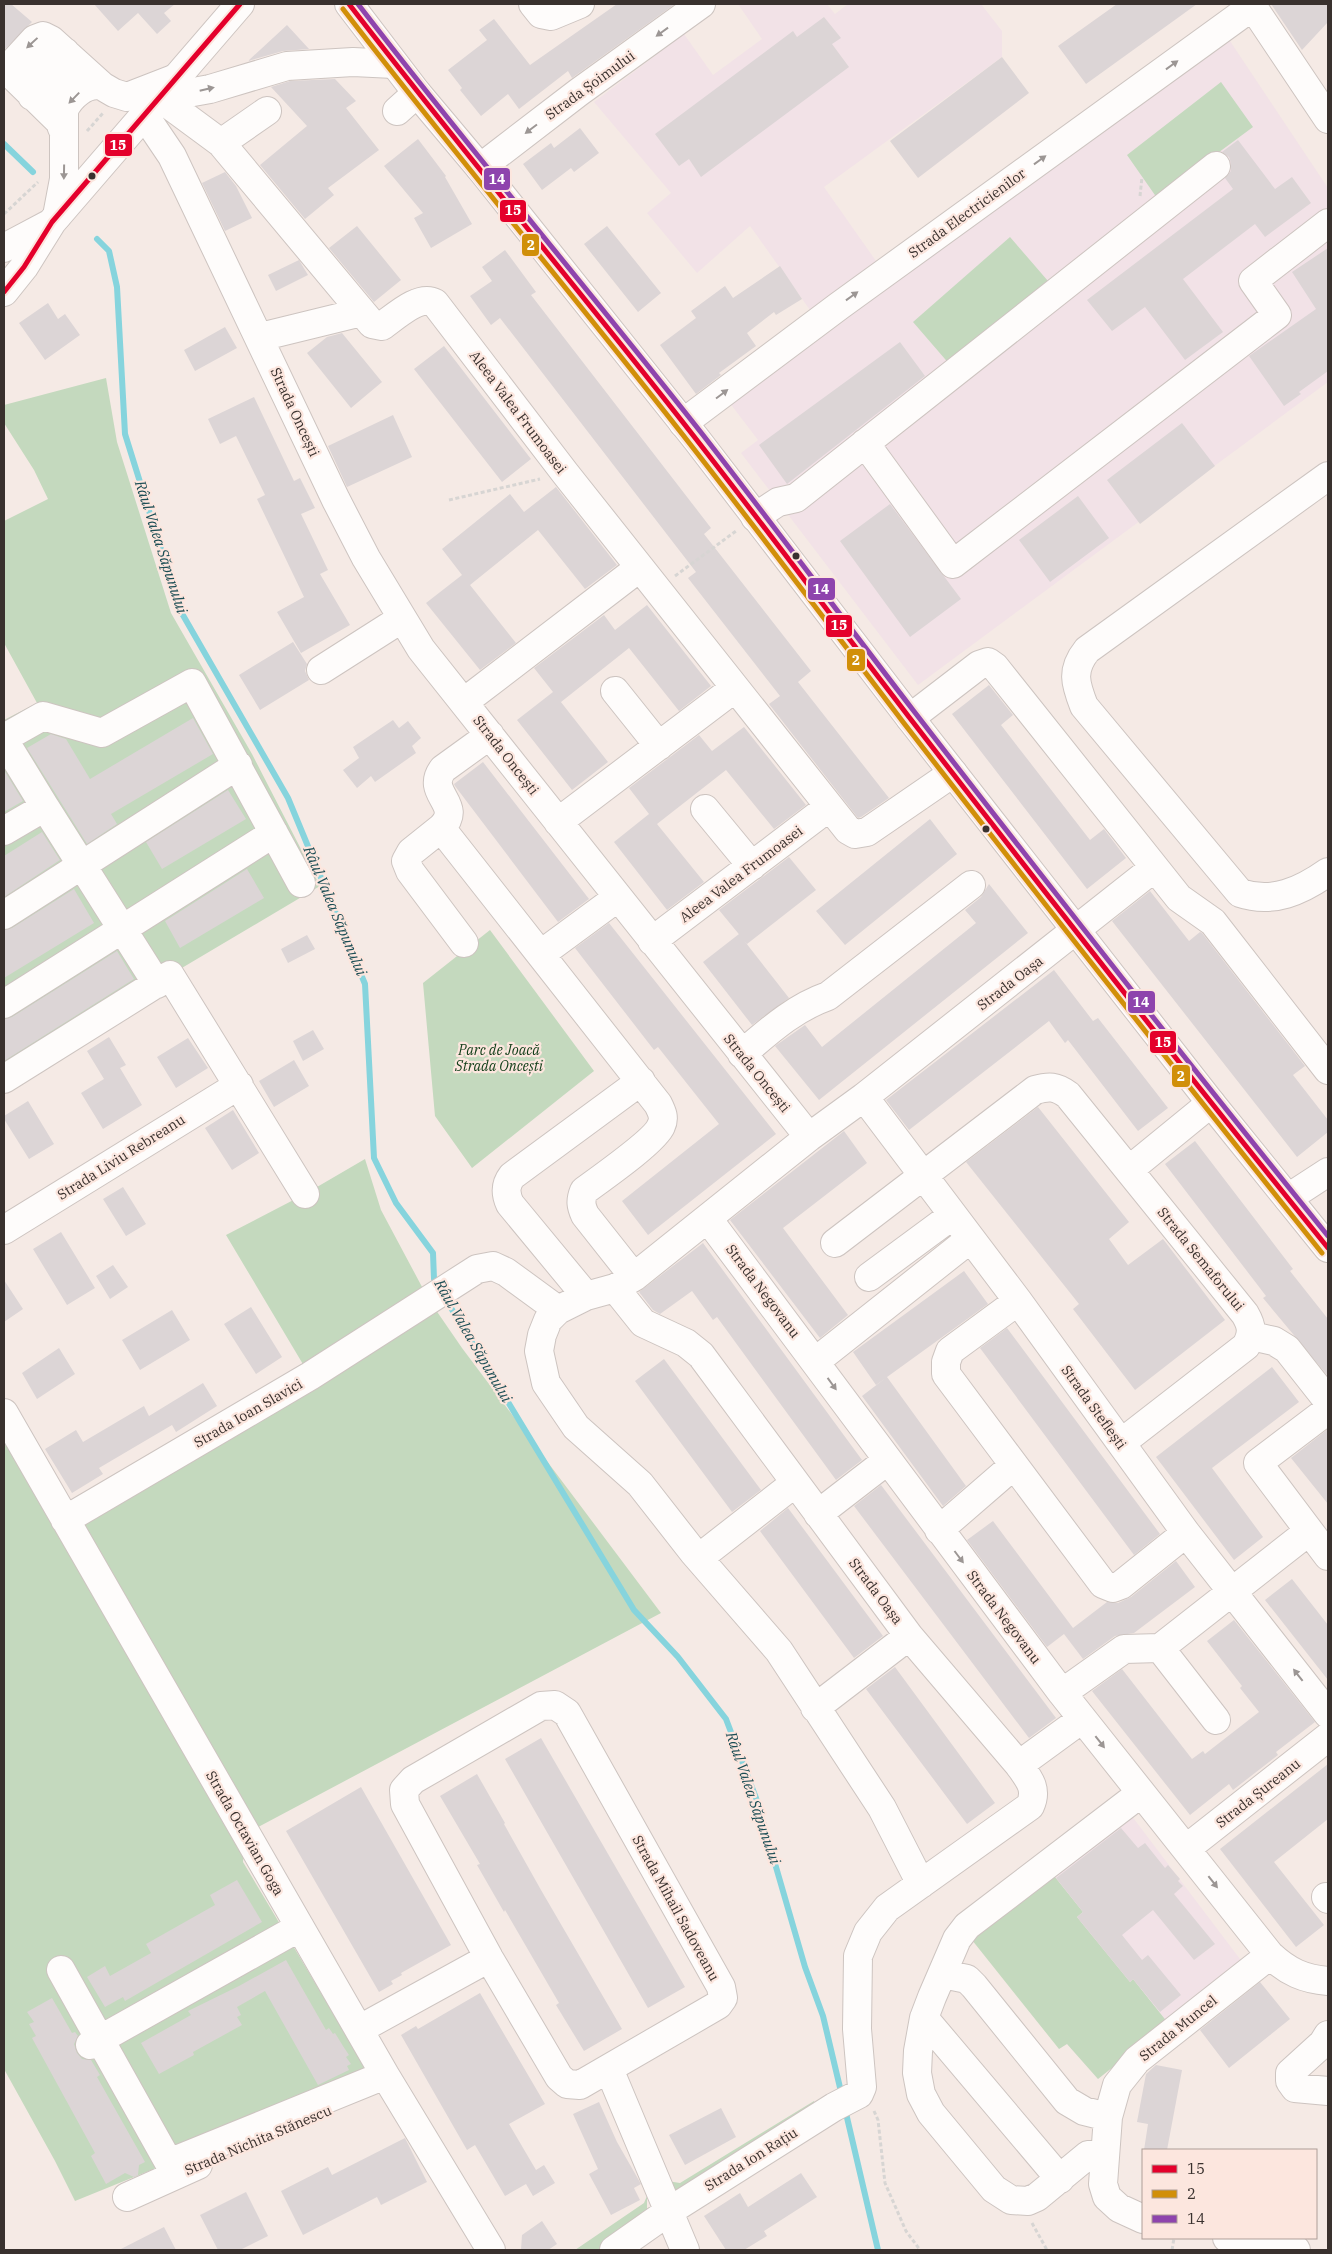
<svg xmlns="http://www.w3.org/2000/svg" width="1332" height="2254" font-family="'IBM Plex Serif',serif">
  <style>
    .education { fill: #f2e2e7 }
    .green { fill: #c4d9be }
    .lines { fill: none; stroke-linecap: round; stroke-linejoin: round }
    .stream { stroke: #86d4dd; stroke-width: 6 }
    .building { fill: #dcd5d6 }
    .minor-casing { stroke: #cdc4c0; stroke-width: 30 }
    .major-casing { stroke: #cdc4c0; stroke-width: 30 }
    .path { stroke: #d7d5d3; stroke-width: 3; stroke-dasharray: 4 2.5; stroke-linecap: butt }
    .minor { stroke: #fefcfb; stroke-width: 28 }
    .major { stroke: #fefcfb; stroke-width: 28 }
    .bus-1-casing { stroke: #fce6de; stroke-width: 9 }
    .bus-2-casing { stroke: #fce6de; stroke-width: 9 }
    .bus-3-casing { stroke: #fce6de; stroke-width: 9 }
    .bus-1 { stroke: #e4002b; stroke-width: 5 }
    .bus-2 { stroke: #d18f09; stroke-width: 5 }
    .bus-3 { stroke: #8e44ad; stroke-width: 5 }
    .oneway { fill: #9c9694 }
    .bus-dot { fill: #39312e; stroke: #fce6de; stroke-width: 2 }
    .labels { text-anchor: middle; stroke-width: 4.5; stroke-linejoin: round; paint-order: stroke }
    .street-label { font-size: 14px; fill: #39312e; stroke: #fce6de }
    .park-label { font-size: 14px; font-style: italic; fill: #0e3c16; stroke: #fce6de }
    .water-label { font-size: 15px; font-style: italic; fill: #1b4d54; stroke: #fce6de }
    .line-badge { stroke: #fce6de; stroke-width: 2 }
    .badge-label { font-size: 14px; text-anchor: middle; font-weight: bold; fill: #fff }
  </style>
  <rect width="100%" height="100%" fill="#f5eae5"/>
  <path class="education" d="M738,4H827L835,14L848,4H981L1002,31V57L824,187L876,261L810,310L750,226L697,273L647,213L671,193L594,102L684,34L713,75L762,39Z
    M1230,41L1328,188V382L918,685L741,453L758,440L729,402Z
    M1128,1811L1243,1963L1098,2079L1067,2044L1059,2049L1051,1872Z"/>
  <path class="green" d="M1221,82L1253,127L1157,198L1127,155Z
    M1010,237L1048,281L951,366L913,322Z
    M106,378L117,442L171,613L252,754L320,886L170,975L4,1079V720L37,703L4,643V521L48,499L34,470L4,423V405Z
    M490,930L594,1071L472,1168L435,1116L423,983Z
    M365,1159L381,1210L429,1300L462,1348L661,1613L245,1834L243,1862L373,2080L75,2201L55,2161L4,2069V1433L65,1520L310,1376L226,1235L305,1194Z
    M1051,1872L1083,1912L1077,1917L1130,1982L1133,1979L1168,2023L1098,2079L1067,2044L1059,2049L968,1935Z
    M814,2101L816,2110L673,2193L667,2181L680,2183Z
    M647,2196V2215L599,2250H575L644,2203Z"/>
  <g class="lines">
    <path class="stream" d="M4,144L33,172
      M97,239L109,251L117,287L125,434L180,610L288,798L365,984L374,1158L396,1203L433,1253L434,1279L439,1287
      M445,1298L634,1610L678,1657L726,1719L756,1798L805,1967L823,2016L842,2096
      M845,2109L878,2250"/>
  </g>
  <path class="building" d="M4,4H11L32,22L4,50Z
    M94,4H175L164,13L171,21L157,34L138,13L118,31Z
    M617,4H675L572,78L568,71L519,109L508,94L481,116L460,90L462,88L448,70L487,40L479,30L494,19L530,65Z
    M1117,4H1197L1086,84L1058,46Z
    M1271,4H1328V22L1302,50Z
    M824,17L841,38L832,44L849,67L701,177L689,159L679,166L655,134L793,31L797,37Z
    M287,25L309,49L283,51L248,61Z
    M1002,57L1029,93L918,178L890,141Z
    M335,79L356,101L346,108L379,150L328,188L334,195L305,219L260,165L307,126L271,87L290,81Z
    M580,128L599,153L574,172L571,168L542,190L523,164L551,143L554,148Z
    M418,139L446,176L445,177L472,224L431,248L414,218L423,213L384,166Z
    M1238,140L1275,189L1292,177L1311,203L1265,237L1255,224L1183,279L1223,332L1185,360L1145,307L1112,331L1087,300L1233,189L1225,178L1231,171V163L1229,157L1222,152Z
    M225,172L236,186L252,218L225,231L202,183Z
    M357,226L401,280L374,302L329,248Z
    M607,226L661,293L638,312L584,244Z
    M1328,248V371L1299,392L1301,394L1284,406L1249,356L1316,309L1292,272Z
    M505,250L536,292L531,295L711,528L704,534L811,671L798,682L889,798L861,817L858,818L769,704L780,696L688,578L696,572L500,318L491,325L470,296L492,281L482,267Z
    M299,260L308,275L276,291L268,275Z
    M780,266L802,299L776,315L774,312L747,333L756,346L719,373L721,375L696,394L660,345L696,318L691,311L725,286L733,298Z
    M48,303L58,319L65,314L80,335L45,360L19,323Z
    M225,327L237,348L195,371L184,350Z
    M342,333L382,382L351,408L307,353L327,337Z
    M900,342L925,376L787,484L759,445Z
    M444,346L531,459L502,482L414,369Z
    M254,397L294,481L300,478L315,508L301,514L328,570L320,574L350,625L301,653L277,612L304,597L257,499L265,495L236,436L220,444L208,419Z
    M393,415L412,457L347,487L328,446Z
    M1182,423L1215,466L1140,524L1107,480Z
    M556,487L617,565L585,589L538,530L470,585L516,643L480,670L426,603L462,575L442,549L510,494L524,512Z
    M1078,496L1109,538L1050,582L1019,540Z
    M890,504L961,599L910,637L840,541Z
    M647,605L711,686L679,711L629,648L561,702L557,697L608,762L572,790L517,720L553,692L534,668L604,615L615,630Z
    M293,642L307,664L305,671L309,680L260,710L239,675Z
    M989,685L1013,715L1001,725L1090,840L1104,829L1126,858L1087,889L952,714Z
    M193,718L213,754L111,814L117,824L87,844L27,748L51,734L66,739L90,779Z
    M393,720L399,728L408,721L421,738L412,746L416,753L375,782L371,776L357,788L343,770L359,758L353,747Z
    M744,727L806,805L774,829L726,770L657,824L704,882L667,910L614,842L649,814L629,788L699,735L712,751Z
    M483,762L589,899L558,922L455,786L454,784Z
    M4,770L23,801L4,812Z
    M228,790L246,819L162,869L146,842Z
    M930,819L957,854L845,945L816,911Z
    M42,832L60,860L4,897V856Z
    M789,857L816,890L747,944L719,910Z
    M247,869L264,898L180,948L165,921Z
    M989,884L1028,933L819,1100L775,1046L805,1025L822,1047L976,923L965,910L981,897Z
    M74,889L94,923L4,978V930L12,928Z
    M1150,891L1189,941L1200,932L1202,933L1305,1066L1293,1075L1328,1120V1132L1297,1157L1112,921Z
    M609,923L776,1134L648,1235L622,1201L719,1124L658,1047L654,1050L575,948Z
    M739,934L789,998L752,1025L703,962Z
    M307,935L315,949L288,963L281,949Z
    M117,951L134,979L4,1061V1019L12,1017Z
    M1054,970L1093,1021L1098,1018L1168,1108L1138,1131L1068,1040L1065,1043L1049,1021L909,1130L886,1100Z
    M313,1030L324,1049L303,1061L293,1041Z
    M109,1037L126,1065L120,1068L142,1105L103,1129L81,1093L104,1079L87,1051Z
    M188,1038L208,1068L176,1088L157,1057Z
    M294,1060L309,1086L274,1107L259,1081Z
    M28,1101L54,1144L29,1159L4,1119V1116Z
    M1038,1107L1129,1222L1109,1239L1128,1265L1163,1239L1225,1320L1135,1390L1073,1309L1079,1304L966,1162Z
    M233,1110L259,1153L232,1170L205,1128Z
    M844,1131L867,1163L783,1228L848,1315L820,1338L730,1220Z
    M1195,1141L1293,1269L1290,1271L1328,1319V1376L1263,1298L1266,1296L1165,1164Z
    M123,1187L146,1224L126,1236L103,1199Z
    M61,1232L95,1288L67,1305L33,1249Z
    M703,1243L862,1460L836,1480L717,1317L713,1320L692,1291L660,1314L653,1310L639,1292Z
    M113,1265L128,1287L110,1299L96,1276Z
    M964,1271L988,1304L876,1385L853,1352Z
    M4,1280L23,1309L4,1322Z
    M251,1307L282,1357L256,1374L224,1324Z
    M172,1310L190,1340L140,1370L122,1340Z
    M1007,1328L1160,1534L1134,1555L980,1348Z
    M59,1348L75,1374L37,1399L22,1373Z
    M664,1359L761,1490L732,1512L635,1381Z
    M1272,1367L1299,1402L1212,1468L1263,1537L1234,1560L1156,1457Z
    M887,1377L966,1486L943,1506L862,1396Z
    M203,1383L217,1406L176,1432L172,1425L99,1468L103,1474L72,1493L45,1449L76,1430L83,1442L144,1406L149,1416Z
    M1328,1429V1504L1291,1458Z
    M881,1485L1056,1718L1029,1738L854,1506Z
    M788,1508L883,1636L854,1658L760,1531Z
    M993,1521L1073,1628L1107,1602L1118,1603L1131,1597L1176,1561L1195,1587L1134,1633L1115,1636L1083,1659L1064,1634L1047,1647L967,1540Z
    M1292,1579L1328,1625V1680L1265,1600Z
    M1234,1620L1315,1722L1276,1752L1278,1755L1233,1790L1229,1784L1190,1815L1092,1691L1122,1669L1192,1759L1203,1751L1205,1754L1259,1712L1240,1688L1242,1686L1207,1641Z
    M895,1667L995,1803L967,1824L866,1689Z
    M541,1738L685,1987L648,2008L505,1759Z
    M1328,1764V1819L1274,1862L1324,1925L1296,1947L1220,1849Z
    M477,1774L505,1823L504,1824L541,1890L622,2029L584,2051L556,2005L559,2003L505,1910L504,1912L477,1865L480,1864L440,1796Z
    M361,1787L451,1945L401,1973L402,1975L391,1981L393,1984L379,1992L286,1831Z
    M1121,1828L1138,1848L1145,1843L1165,1868L1168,1865L1180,1879L1178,1881L1183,1886L1174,1894L1215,1944L1194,1960L1153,1910L1122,1935L1142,1960L1148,1955L1181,1995L1160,2012L1133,1979L1130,1982L1077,1917L1083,1912L1056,1878Z
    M237,1880L262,1922L125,2001L123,1997L105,2007L87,1977L105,1966L110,1976L151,1953L146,1944L215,1905L210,1895Z
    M286,1960L326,2030L329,2028L333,2034L335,2033L343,2046L349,2055L346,2057L351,2064L347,2066L349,2070L318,2085L265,1991L237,2007L241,2015L237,2017L242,2025L193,2052L194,2055L159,2074L141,2043L191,2015L188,2011L239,1986Z
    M1260,1982L1290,2019L1229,2068L1200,2030Z
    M480,1993L545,2104L509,2124L536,2170L544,2165L555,2183L533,2196L526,2184L505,2196L475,2145L467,2150L401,2035L416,2026L418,2029Z
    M52,1998L72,2033L75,2032L78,2036L74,2044L77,2053L82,2059L91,2060L100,2075L97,2077L145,2162L139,2165L138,2175L134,2177L125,2173L106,2184L91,2156L95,2153L32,2038L36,2036L29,2024L34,2022L27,2012Z
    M1156,2065L1182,2070L1167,2150H1144L1148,2124L1137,2122L1146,2074Z
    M599,2102L617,2142L641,2184L634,2188L640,2200L611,2215L589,2174L598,2169L573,2114Z
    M721,2108L736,2137L685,2165L669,2135Z
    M405,2138L427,2182L381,2205L377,2197L303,2235L281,2191L328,2167L332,2175Z
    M801,2173L817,2197L764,2231L767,2236L744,2250H726L704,2216L740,2193L748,2207Z
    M246,2192L268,2236L240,2250H218L200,2215Z
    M542,2221L557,2244L548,2250H521L522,2235Z
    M164,2227L176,2250H119Z"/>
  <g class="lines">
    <g class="minor-casing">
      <path id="minor" d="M533,4L541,14L551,16L580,4
        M1251,4L1328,119
        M32,96C26,77 41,64 54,53L65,52
        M160,98L221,143L372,324L382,326C395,317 419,294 435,303L565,473L848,830L855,834L867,832L953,773
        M160,98L210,89L287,66L353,62L394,64
        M397,111L417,93
        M51,113C45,95 58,81 73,70L83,69
        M145,116L172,156L336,500L366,558L421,649L809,1137
        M62,128L60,122L10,73L12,64L35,39L43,36L51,40L102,86L114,93L127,97L176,78
        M221,143L267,111
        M480,168L579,92L701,4
        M57,216L64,179V110C70,97 86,82 102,86
        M260,337L362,312
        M683,423L839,306L1253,6
        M865,443L953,564L1277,315L1253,281L1328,223
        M1328,476L1087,650C1071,670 1075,683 1084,706L1240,893C1273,904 1301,891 1328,872
        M755,517L778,502L796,498L1216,166
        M321,670L401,619
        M615,691L659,746
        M464,702L639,568
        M910,718L979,665L988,662L995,667L1179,898L1213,922L1328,1070
        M490,735L443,769C424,794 465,804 441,828L658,1104C662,1112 665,1118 661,1126C655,1141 600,1179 584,1191C580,1201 581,1206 585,1215L634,1277
        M4,738L43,716L102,733L192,683L301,883
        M4,740L45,807
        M705,809L752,866
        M558,822L735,688
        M441,828L411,852L406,861L410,871L464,943
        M4,831L45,807L157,984
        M4,915L238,765
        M652,941L829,807
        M541,954L617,898
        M4,1004L274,833
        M742,1054C769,1031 794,1008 828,996L971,885
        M4,1079L170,975L305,1194
        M864,1097L1018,1301L1186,1533L1328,1714
        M1129,1170L1211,1103
        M1288,1198L1328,1172
        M708,1219L1062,1693L1270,1955C1288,1972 1304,1979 1328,1981
        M4,1230L239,1085
        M835,1243L1035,1090C1049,1086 1056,1086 1068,1095L1245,1314C1252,1326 1253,1333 1246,1346L1121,1443
        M869,1277L953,1215
        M586,1296L510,1204C505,1193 505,1185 512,1176L641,1081
        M1018,1301L950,1351L946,1362V1374L1103,1584L1113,1588L1121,1585L1186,1533
        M1252,1336L1274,1341L1287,1349L1328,1401
        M816,1361L970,1239
        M1328,1410L1258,1463L1328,1556
        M4,1413L385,2075L491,2250
        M818,1514L888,1460
        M65,1520L310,1376L477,1269L493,1266L506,1272L558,1310
        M939,1530L1014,1465
        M699,1558L795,1483
        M1062,1693L1124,1649L1160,1648
        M555,1705L567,1713L721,1987L723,1998L718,2005L580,2085L567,2084L559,2077L489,1958L405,1804L404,1790L413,1780L541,1706Z
        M815,1708L909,1636
        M1216,1720L1160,1648L1308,1532
        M1019,1765L1082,1719
        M1187,1848L1328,1737
        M921,1884L882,1808L779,1651L694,1553L640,1484L576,1427L546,1383L539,1351L542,1335L548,1320L558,1310L586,1296L615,1288L634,1277L809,1137L864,1097L1154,868
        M1326,1897L1328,1899
        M61,1970L169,2163L385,2075
        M943,1974L967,1979L974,1986L1067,2101L1084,2111L1108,2117
        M924,2018L1060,2179
        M360,2029L489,1958
        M1328,2035L1323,2043L1290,2073V2081L1295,2088L1328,2091
        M90,2045L300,1927
        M609,2069L685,2250
        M1104,2154L1088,2155L1037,2197L1028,2201L1011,2200L994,2189L931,2113L921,2094L917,2073L918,2051L924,2018L932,1997L957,1939L967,1926L1141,1793
        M127,2197L198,2165
        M1143,2219L1119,2208L1107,2197L1103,2184L1108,2117L1117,2085L1137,2060L1270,1955
        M1227,2238L1296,2250
        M614,2250L668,2212L834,2107L859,2094L862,2087L857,2029L858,1956L868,1932L887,1908L1030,1806C1038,1789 1029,1779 1019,1765L909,1636L701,1355L686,1343L643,1323L615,1288"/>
    </g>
    <g class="major-casing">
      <path id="major" d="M349,4L417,93L480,168L697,440L910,718L1211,1103L1328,1248
        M4,248L51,223
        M4,292L24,267L52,222L240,4"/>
    </g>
    <path class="path" d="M87,131L103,113
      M1140,196L1142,177
      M4,214L38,182
      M449,500L540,479
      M675,576L736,531
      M874,2111L878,2120L885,2183L906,2231L920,2250
      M1032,2223L1047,2250
      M1172,2250L1174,2238"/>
    <use href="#minor" class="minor"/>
    <use href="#major" class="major"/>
    <g class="bus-1-casing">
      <path id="bus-1" d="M349,4C462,151 582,293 696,439C768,531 838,625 909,717C1047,895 1186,1073 1328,1248
        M4,292L24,267L52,222L240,4"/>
    </g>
    <g class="bus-2-casing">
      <path id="bus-2" d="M343,9C456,156 576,298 690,444C762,536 832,629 903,722C1041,900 1181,1077 1322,1253"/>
    </g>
    <g class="bus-3-casing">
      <path id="bus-3" d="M358,4C470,150 589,290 703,435C774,526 843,619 913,710C1050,887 1188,1063 1328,1236"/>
    </g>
    <use href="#bus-1" class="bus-1"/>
    <use href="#bus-2" class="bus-2"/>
    <use href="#bus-3" class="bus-3"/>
  </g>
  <defs><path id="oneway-solid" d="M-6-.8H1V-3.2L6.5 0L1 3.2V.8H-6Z" transform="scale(1.25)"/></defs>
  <g class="oneway">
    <use href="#oneway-solid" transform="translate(662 32) rotate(144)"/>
    <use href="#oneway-solid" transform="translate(32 43) rotate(137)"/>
    <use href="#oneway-solid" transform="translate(1172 65) rotate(-36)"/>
    <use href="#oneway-solid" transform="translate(207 89) rotate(-13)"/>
    <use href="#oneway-solid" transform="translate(74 98) rotate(134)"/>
    <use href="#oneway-solid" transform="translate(531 129) rotate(143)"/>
    <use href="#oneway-solid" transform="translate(1040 160) rotate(-36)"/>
    <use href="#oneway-solid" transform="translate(64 172) rotate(91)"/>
    <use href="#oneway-solid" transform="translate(852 296) rotate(-36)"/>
    <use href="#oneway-solid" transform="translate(722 394) rotate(-37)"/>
    <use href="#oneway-solid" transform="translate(832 1384) rotate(54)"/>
    <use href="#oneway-solid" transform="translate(959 1557) rotate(53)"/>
    <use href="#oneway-solid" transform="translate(1298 1675) rotate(-128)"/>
    <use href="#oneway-solid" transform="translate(1100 1742) rotate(52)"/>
    <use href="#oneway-solid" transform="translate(1213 1882) rotate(52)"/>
  </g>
  <g class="bus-dot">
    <circle cx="92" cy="176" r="4.5"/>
    <circle cx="796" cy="556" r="4.5"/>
    <circle cx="986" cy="829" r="4.5"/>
  </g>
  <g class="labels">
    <g class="street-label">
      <text transform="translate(590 85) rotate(-36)" y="5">Strada Șoimului</text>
      <text transform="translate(967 213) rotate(-36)" y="5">Strada Electricienilor</text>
      <text transform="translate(295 412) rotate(65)" y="5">Strada Oncești</text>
      <text transform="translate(518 412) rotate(53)" y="5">Aleea Valea Frumoasei</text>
      <text transform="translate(506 755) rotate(52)" y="5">Strada Oncești</text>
      <text transform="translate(741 874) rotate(-37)" y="5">Aleea Valea Frumoasei</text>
      <text transform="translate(1010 983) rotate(-38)" y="5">Strada Oașa</text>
      <text transform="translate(757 1073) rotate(51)" y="5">Strada Oncești</text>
      <text transform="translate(121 1157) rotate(-32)" y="5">Strada Liviu Rebreanu</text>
      <text transform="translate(1201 1259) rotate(51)" y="5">Strada Semaforului</text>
      <text transform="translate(763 1291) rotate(53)" y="5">Strada Negovanu</text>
      <text transform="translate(1094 1407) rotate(54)" y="5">Strada Steflești</text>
      <text transform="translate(248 1413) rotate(-30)" y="5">Strada Ioan Slavici</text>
      <text transform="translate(876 1591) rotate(53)" y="5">Strada Oașa</text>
      <text transform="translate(1004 1617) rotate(53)" y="5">Strada Negovanu</text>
      <text transform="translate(1258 1793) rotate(-38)" y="5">Strada Șureanu</text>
      <text transform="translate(245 1833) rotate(60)" y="5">Strada Octavian Goga</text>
      <text transform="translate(676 1908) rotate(61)" y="5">Strada Mihail Sadoveanu</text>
      <text transform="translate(1178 2028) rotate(-39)" y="5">Strada Muncel</text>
      <text transform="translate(258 2140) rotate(-23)" y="5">Strada Nichita Stănescu</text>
      <text transform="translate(751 2159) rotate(-32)" y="5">Strada Ion Rațiu</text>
    </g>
    <g class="park-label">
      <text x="499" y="1055">Parc de Joacă<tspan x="499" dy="16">Strada Oncești</tspan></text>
    </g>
    <g class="water-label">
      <text transform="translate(161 547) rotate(72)" y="5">Râul Valea Săpunului</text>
      <text transform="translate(335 911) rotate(67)" y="5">Râul Valea Săpunului</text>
      <text transform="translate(473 1341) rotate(60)" y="5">Râul Valea Săpunului</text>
      <text transform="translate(753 1798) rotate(71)" y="5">Râul Valea Săpunului</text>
    </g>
  </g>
  <g class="line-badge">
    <rect x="104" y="133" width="29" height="24" rx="5" fill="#e4002b"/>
    <rect x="483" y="167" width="28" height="24" rx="5" fill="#8e44ad"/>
    <rect x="499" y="199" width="28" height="24" rx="5" fill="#e4002b"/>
    <rect x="521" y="233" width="19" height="24" rx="5" fill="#d18f09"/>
    <rect x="807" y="577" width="29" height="24" rx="5" fill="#8e44ad"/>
    <rect x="825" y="614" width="28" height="24" rx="5" fill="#e4002b"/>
    <rect x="846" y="648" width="20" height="24" rx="5" fill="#d18f09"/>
    <rect x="1127" y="990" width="29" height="24" rx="5" fill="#8e44ad"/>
    <rect x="1149" y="1030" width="28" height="24" rx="5" fill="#e4002b"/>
    <rect x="1171" y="1064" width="20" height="24" rx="5" fill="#d18f09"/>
  </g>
  <g class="badge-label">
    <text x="118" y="150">15</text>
    <text x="497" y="184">14</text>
    <text x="513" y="215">15</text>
    <text x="531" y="250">2</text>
    <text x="821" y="594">14</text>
    <text x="839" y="630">15</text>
    <text x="856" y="665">2</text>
    <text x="1141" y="1007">14</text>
    <text x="1163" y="1047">15</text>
    <text x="1181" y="1081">2</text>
  </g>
  <rect width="1332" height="2254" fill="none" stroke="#39312e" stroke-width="10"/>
  <rect x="1142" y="2149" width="175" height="90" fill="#fce6de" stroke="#ae9e98"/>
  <rect x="1152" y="2165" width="25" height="8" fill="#e4002b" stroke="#ae9e98"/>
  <text x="1187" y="2174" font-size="15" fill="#39312e">15</text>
  <rect x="1152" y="2190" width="25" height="8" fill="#d18f09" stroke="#ae9e98"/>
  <text x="1187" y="2199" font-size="15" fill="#39312e">2</text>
  <rect x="1152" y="2215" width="25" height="8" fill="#8e44ad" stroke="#ae9e98"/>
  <text x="1187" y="2224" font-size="15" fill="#39312e">14</text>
</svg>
